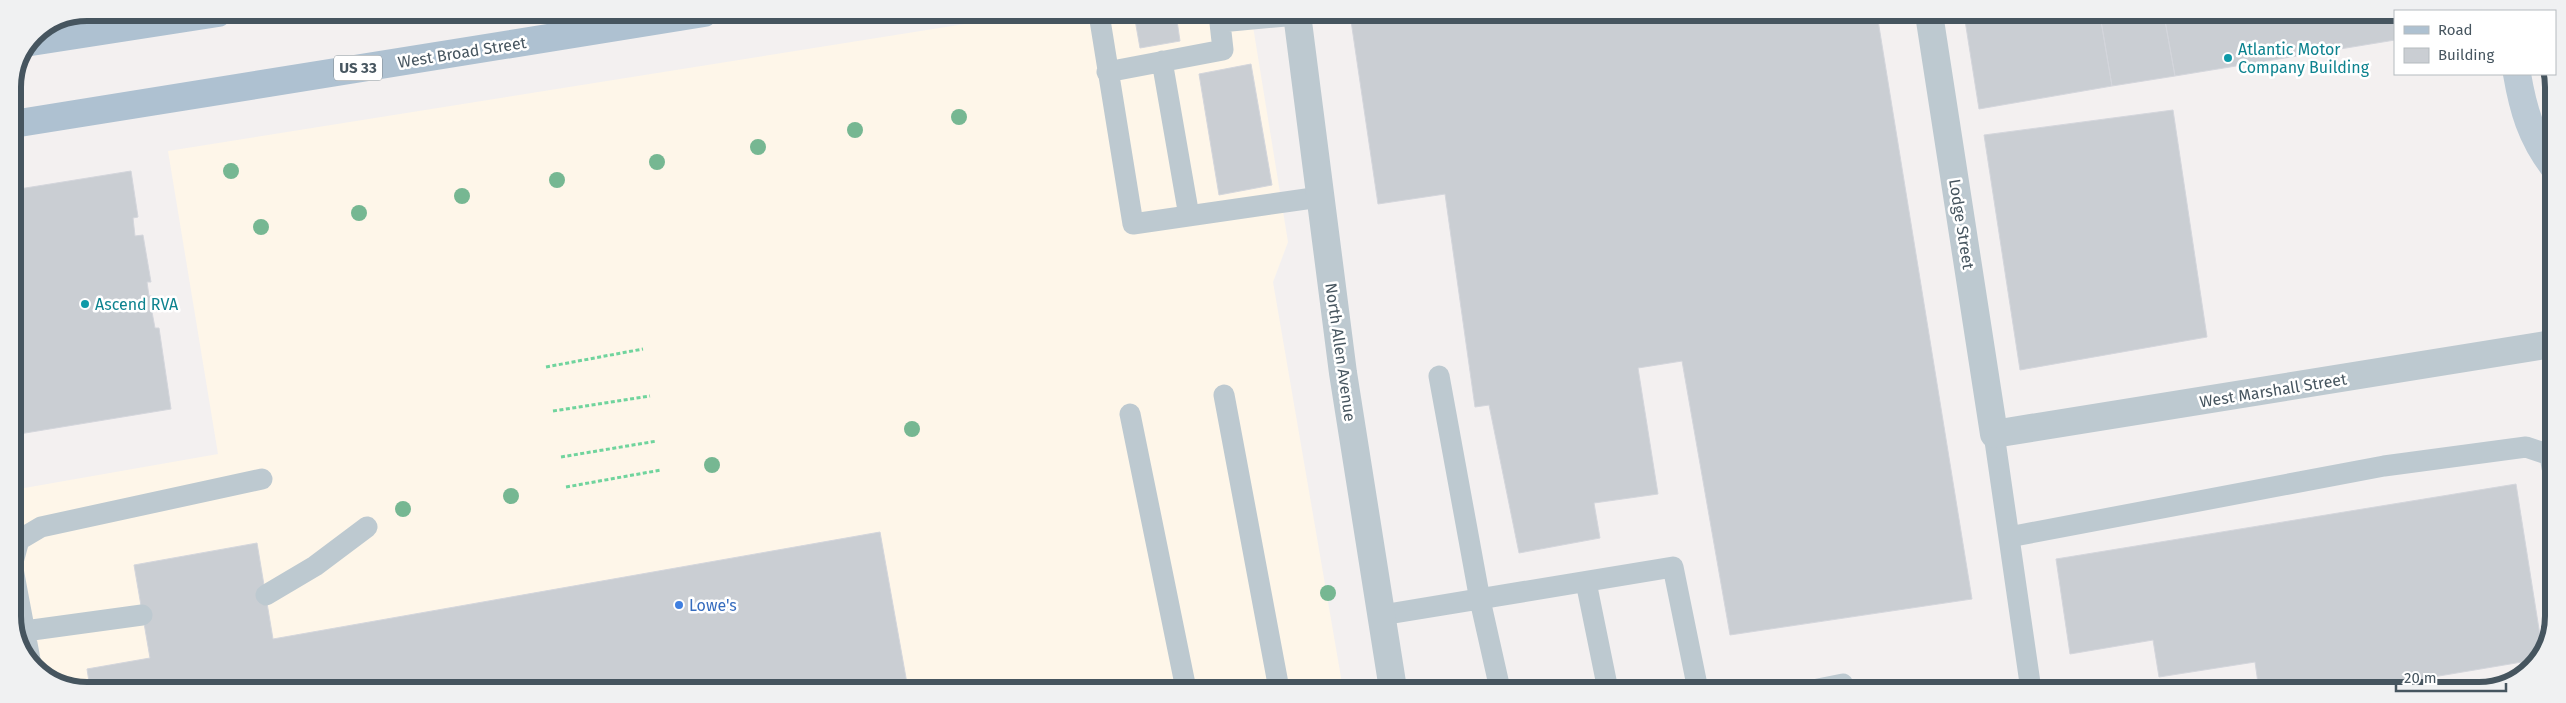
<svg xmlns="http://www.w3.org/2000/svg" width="2566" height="703" font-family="'Fira Sans',sans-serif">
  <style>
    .commercial { fill: #fef6e9 }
    .building { fill: #caced3; stroke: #d4d6dc }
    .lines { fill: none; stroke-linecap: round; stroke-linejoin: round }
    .path { stroke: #70d49d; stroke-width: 3; stroke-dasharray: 4 2.5; stroke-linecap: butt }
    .lane { stroke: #bdc9d0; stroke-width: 21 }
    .street { stroke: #bdc9d0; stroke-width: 28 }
    .secondary { stroke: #bccad5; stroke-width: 28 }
    .primary { stroke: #aec1d1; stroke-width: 28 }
    .tree { fill: #76b792 }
    .culture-dot { fill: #0f9aa8; stroke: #fff; stroke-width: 2 }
    .shop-dot { fill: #3f7fe0; stroke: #fff; stroke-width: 2 }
    .labels { text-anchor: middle; stroke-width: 5; stroke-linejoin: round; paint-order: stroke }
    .shield { fill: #fff; stroke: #7e888f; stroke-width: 1 }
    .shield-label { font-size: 15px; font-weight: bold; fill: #46555f }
    .culture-label { font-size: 16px; fill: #0d838f; stroke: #fff; text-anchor: start }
    .street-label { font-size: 16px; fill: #46555f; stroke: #fff }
    .shop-label { font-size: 16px; fill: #366cbe; stroke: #fff; text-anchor: start }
    .rim { fill: none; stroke: #46555f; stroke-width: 6 }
  </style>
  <rect width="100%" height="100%" fill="#f3f0f0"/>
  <path class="commercial" d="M1034,13L1251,14L1288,242L1273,282L1343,689L68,688L31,665L13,621V490L218,454L168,151Z"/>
  <path class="building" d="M1134,14H1176L1180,41L1140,48Z
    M1350,14H1877L1972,599L1730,635L1682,361L1638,368L1658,494L1594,503L1600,538L1519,553L1489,405L1475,407L1445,194L1378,204Z
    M1964,14L2100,15L2112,86L1979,109Z
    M2100,15H2164L2175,76L2112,86Z
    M2164,15H2395V40L2175,76Z
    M1251,64L1272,185L1219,195L1199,74Z
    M2173,110L2207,337L2020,370L1984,135Z
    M131,171L138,217L133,218L135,236L143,235L151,282H147L149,296H156L159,311L152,312L155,328H159L171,409L13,435V190Z
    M2516,484L2542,648L2534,660L2421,679L2423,690H2259L2255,662L2159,677L2153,640L2070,654L2056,559Z
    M880,532L908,689L90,688L87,669L150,658L134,565L257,543L273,639Z"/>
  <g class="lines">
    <path class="path" d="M546,367L643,349
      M553,411L650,396
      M561,457L657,441
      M566,487L661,470"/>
    <path class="lane" d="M1099,14L1133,224L1320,197
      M1220,22L1297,15
      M1162,61L1189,216
      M1107,72L1223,50L1219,14
      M1439,376L1480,600L1500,689
      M1224,395L1279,689
      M1130,414L1186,689
      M1994,434L2031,690
      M2009,537L2384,466L2526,447L2550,455L2552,468
      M13,562L19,540L41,527L262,479
      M13,569L31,665
      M1586,582L1608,690
      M266,595L315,566L367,527
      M1382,615L1673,567L1698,690
      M25,631L142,615
      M1813,690L1843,684L1845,690"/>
    <path class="street" d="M1297,14L1343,373L1393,689
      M1929,14L1994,434L2552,344"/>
    <path class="secondary" d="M2517,74C2523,109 2531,137 2553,166"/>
    <path class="primary" d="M31,42L218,13
      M13,124L704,13"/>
  </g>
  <g class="tree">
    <circle cx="959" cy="117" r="8"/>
    <circle cx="855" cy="130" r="8"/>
    <circle cx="758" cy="147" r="8"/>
    <circle cx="657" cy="162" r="8"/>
    <circle cx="231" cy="171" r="8"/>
    <circle cx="557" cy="180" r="8"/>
    <circle cx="462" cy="196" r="8"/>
    <circle cx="359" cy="213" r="8"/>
    <circle cx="261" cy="227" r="8"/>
    <circle cx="912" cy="429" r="8"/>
    <circle cx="712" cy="465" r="8"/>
    <circle cx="511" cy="496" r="8"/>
    <circle cx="403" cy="509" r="8"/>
    <circle cx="1328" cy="593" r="8"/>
  </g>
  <g class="culture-dot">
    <circle cx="2228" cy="58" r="5"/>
    <circle cx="85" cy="304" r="5"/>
  </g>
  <circle class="shop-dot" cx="679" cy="605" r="5"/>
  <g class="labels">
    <rect class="shield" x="334" y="55.5" width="48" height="25" rx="4"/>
    <g class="shield-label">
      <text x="358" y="73">US 33</text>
    </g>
    <g class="culture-label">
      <text x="2238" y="55">Atlantic Motor<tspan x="2238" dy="18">Company Building</tspan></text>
      <text x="95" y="310">Ascend RVA</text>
    </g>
    <g class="street-label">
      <text transform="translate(462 52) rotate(-9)" y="6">West Broad Street</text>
      <text transform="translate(1962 224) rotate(81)" y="6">Lodge Street</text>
      <text transform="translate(1341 352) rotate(82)" y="6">North Allen Avenue</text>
      <text transform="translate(2273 390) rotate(-9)" y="6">West Marshall Street</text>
    </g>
    <g class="shop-label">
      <text x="689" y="611">Lowe's</text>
    </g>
  </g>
  <path d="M0 0H2566V703H0ZM87 21H2479A66 66 0 0 1 2545 87V616A66 66 0 0 1 2479 682H87A66 66 0 0 1 21 616V87A66 66 0 0 1 87 21Z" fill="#f0f1f2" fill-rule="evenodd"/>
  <path class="rim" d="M87 21H2479A66 66 0 0 1 2545 87V616A66 66 0 0 1 2479 682H87A66 66 0 0 1 21 616V87A66 66 0 0 1 87 21Z"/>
  <rect x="2394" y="10" width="162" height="65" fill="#ffffff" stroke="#b5bbbf"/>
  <rect x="2404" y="26" width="25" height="8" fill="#aec1d1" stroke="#b5bbbf"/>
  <text x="2438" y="35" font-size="15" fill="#46555f">Road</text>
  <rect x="2404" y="48" width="25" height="15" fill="#caced3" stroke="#b5bbbf"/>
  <text x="2438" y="60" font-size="15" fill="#46555f">Building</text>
  <path d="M2396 683v8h110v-8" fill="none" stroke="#46555f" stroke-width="2.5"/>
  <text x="2404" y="683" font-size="15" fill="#46555f" stroke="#ffffff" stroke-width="4" paint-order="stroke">20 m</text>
</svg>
